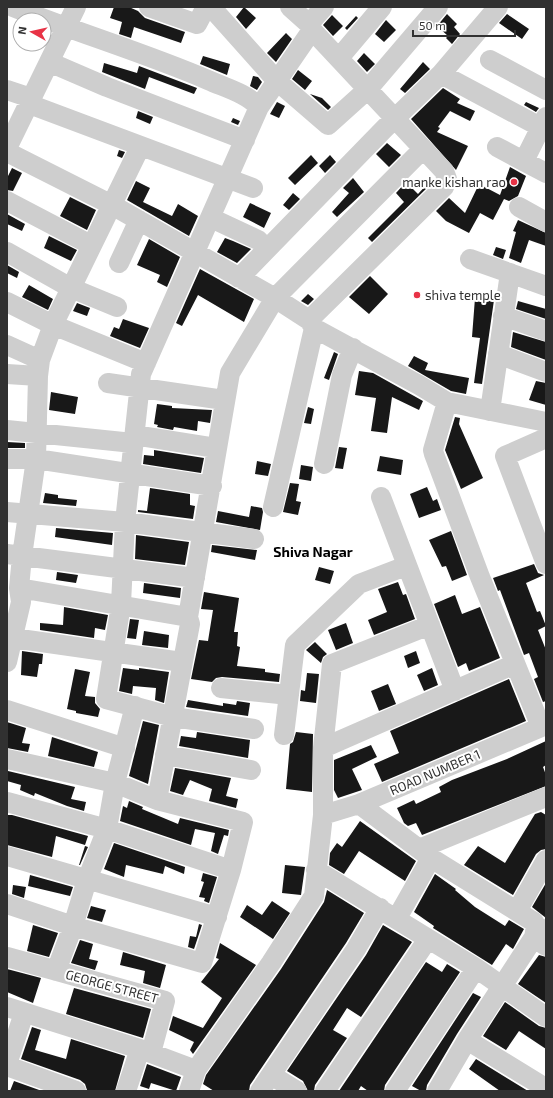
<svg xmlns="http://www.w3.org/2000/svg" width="553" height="1098" font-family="'Exo 2',sans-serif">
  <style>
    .building { fill: #181818 }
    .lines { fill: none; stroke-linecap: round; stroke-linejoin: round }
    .minor { stroke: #cecece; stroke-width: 20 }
    .poi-dot { fill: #e83346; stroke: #fff; stroke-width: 1.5 }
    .labels { text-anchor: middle; stroke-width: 4; stroke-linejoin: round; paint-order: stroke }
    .poi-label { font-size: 13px; fill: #313131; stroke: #fff; text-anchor: end }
    .street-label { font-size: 13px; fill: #313131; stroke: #fff }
    .neighbourhood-label { font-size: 14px; font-weight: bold; fill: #000; stroke: #fff }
  </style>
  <rect width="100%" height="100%" fill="#fff"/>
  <path class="building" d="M114,7H129L138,11L145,18L185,32L181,43L134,27L131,38L119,34L122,22L110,18Z
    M244,7L256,18L246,29L236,17Z
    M447,14L457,24L454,27L460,34L452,44L446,38L448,36L437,26Z
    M507,14L529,29L522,39L499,23Z
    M332,15L343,26L333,36L323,25Z
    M356,16L358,18L347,30L345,28Z
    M386,20L396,30L384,42L375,34Z
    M286,33L292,39L276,62L267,53Z
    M364,53L375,64L367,72L357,61Z
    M203,56L230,64L227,75L200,64Z
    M423,62L430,69L405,93L400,89Z
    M104,63L137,73L139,66L197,88L194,94L149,77L145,89L102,72Z
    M298,70L312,81L305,90L292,79Z
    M253,76L258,77L262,82L257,90L250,86Z
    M443,88L460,99L457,103L475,111L470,121L450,111L438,127L440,128L437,132L468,146L456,170L411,119Z
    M310,94L322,98L331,107L328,110Z
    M277,102L285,106L279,118L270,114Z
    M526,102L539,108L536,112L524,105Z
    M138,111L153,117L150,124L136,118Z
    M233,118L240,121L238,125L231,122Z
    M387,143L401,155L389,167L376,154Z
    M119,150L125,152L122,158L117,156Z
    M311,155L318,163L295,185L288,178Z
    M330,155L336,162L325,173L319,166Z
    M510,167L526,176L518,196L509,201L504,199L493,220L480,213L469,233L446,221L436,211L449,198L465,213L479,184L500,195Z
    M12,168L22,173L13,191L7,190V178Z
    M353,178L364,192L337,217L332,212L349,193L343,188Z
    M136,181L150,188L143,202L172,216L178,204L198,216L189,236L127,200Z
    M430,181L432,183L372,242L368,238L404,202L396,193L406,182L418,194Z
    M293,193L300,199L289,210L283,205Z
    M70,197L96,210L87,230L60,216Z
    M250,203L271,213L264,228L243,217Z
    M7,214L25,224L22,231L7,224Z
    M518,220L546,233V246L529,240L521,263L509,258L516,232L513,231Z
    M49,236L77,250L71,261L44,248Z
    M225,238L233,241L251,249L237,263L217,252Z
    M149,239L180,257L167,287L157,282L160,275L137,265Z
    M496,247L506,250L503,259L493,255Z
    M7,265L19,272L17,278L7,273Z
    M200,269L254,299L244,322L198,295L182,326L176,323Z
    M370,276L388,294L369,314L349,297Z
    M29,285L53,299L48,310L22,297Z
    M308,294L314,299L308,305L301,301Z
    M475,298L494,300L482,384L474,383L480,338L472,337Z
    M518,301L546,309V319L516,309Z
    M77,303L90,308L87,316L73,311Z
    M123,319L149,328L140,348L110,336L114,327L119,329Z
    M513,332L546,342V360L511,347Z
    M334,352L338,354L329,380L324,378Z
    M414,356L428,363L425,370L469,378L466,394L451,391L408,366Z
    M359,371L373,373L423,401L419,410L392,397L387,433L371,431L376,398L355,395Z
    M536,381L546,383V405L529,400Z
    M51,392L78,397L75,414L49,410Z
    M157,404L172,406V408L212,410L210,423L198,421L197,431L174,427L173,430L157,427L158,425L154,424Z
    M308,407L314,409L311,424L304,423Z
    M455,417L460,418L459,424L483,478L461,489L445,450Z
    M7,442L25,443V448H7Z
    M339,447L347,448L343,469L335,468Z
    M154,450L204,458L201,473L143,464L144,455L154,456Z
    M380,456L403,460L401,475L377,471Z
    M257,461L271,464L268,476L255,474Z
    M301,465L313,467L311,481L299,479Z
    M290,483L299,484L296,501L301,502L298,515L283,512Z
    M427,487L433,501L437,499L441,510L419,518L410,494Z
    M150,488L190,494V505L195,506L193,519L138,512V510L147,511Z
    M45,493L58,495V498L77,500L76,506L43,503Z
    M251,506L262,508L263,512L260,530L216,522L218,511L249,517Z
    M56,528L113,533L112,545L55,537Z
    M451,531L467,575L452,581L446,566L442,567L429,540Z
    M136,535L189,542L185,565L135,559Z
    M212,545L257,550L255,560L211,552Z
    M534,564L538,573L544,575L526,583L537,612L540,611L546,626L538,630L546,650V701L543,702L534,679L538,677L529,653L524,655L500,590L498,591L493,578Z
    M319,567L334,571L330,584L315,580Z
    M57,572L78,575L76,583L56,580Z
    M398,582L403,595L406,594L415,619L374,635L368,620L387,612L378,589Z
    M144,583L181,588L180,598L143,593Z
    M204,592L239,598L234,632H238L237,646L240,647L237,666L265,669V672L280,674L279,682L222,677L216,678L212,682L191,679L199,640L208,641L213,610L201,609Z
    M455,595L462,614L480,607L500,658L469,671L466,663L458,667L434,604Z
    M64,607L108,615L105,630L95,628L94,638L40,630V623L63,625Z
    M130,619L139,620L136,639L127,638Z
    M346,623L353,643L336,650L328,630Z
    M144,631L169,635L168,648L142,645Z
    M315,642L327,654L323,657L321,663L306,650Z
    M22,651L43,654L42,664H39L37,677L21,675Z
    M416,651L420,663L408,668L404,656Z
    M123,668L139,670V668L169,672L164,703L155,700L156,688L133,686L132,694L119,691Z
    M432,668L438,685L424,691L417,675Z
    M75,669L90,672L85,696L95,697V703L100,709L98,717L76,713V711L67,709Z
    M307,673L319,674L316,703L300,701L301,690L305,691Z
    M509,679L526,721L382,782L374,764L399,753L390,731Z
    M388,684L396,704L379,711L371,691Z
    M188,700L223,706V703L236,705L237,701L250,703L248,716L186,707Z
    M143,721L159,725L148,784L129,776Z
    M7,722L26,728L22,743L30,744L28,752L7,748Z
    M197,732L250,740L248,758L179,746L181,736L196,738Z
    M296,732L313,734L312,792L286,789L290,744L293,742Z
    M52,737L98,752L94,767L48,756Z
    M546,741V765L543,767L546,775V786L422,835L416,823L408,826L404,823L397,808L414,800L416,804L441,792L439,787L452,780L507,759Z
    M371,745L377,757L352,769L362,790L338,798L334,790V760Z
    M175,768L231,778L226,796L238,799L236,808L209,801L212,789L190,780L183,795L170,791Z
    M8,771L75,787L71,799L86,802L84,811L67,806L35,793L34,796L20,790L21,785L7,781Z
    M129,801L143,807L142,809L178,824L180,818L229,830L228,836L224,835L218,854L211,851L215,833L195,829L191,845L120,821L123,806L127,808Z
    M541,812L546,815V849L541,850L536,854L513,895L464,865L478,846L505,863L535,814Z
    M7,815H12L88,836L85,845L56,836L52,857L7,845Z
    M360,821L416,861L405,881L359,851L344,874L329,865L330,853L337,843L342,847Z
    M114,843L185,867L184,874L165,866L163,874L126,865L124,877L104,869Z
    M85,846L88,847L80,865H79Z
    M285,865L305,867L301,895L282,893Z
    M203,873L217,877L209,903L204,901L205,898L199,897L204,882L201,881Z
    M435,874L456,889L455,890L475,907L505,926L509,920L524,929L513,949L506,944L492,965L433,928L434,926L414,912Z
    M30,875L73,887L70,896L28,886Z
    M546,883V918L532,907Z
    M13,885L26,887L24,898L12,894Z
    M327,890L364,913L346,943L250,1085L249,1091H214L203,1084L206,1075L281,969L324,902Z
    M272,901L290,913L273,939L240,917L247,905L262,915Z
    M91,906L106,910L102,922L87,918Z
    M199,924L202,925L194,949L188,947L190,936L196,937Z
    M33,925L58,933L49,957L27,951Z
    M383,925L412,942L361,1017L347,1008L333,1030L347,1038L315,1085L314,1091H308L303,1081L287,1071L366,955Z
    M80,940L93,944L89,959L98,961L95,970L71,963Z
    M220,943L256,965L193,1054L190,1050L194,1042L169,1030L173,1016L203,1028L222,998L201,982L219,959L216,958Z
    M123,952L166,965L160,988L143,983L145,971L120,965Z
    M539,955L546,957V1003L518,984Z
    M426,962L442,972L447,964L460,972L385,1085L384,1091H368L361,1086L358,1091H339Z
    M7,969L41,978L33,1003L7,992Z
    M74,988L151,1009L143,1038L66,1014Z
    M473,993L481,997L457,1034L427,1085L426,1091H421L412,1086Z
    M505,1002L539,1026L546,1028V1049L519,1031L506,1050L483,1036Z
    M32,1027L41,1030L35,1050L66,1059L71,1039L125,1056L115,1091L87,1090L85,1084L80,1080L21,1059Z
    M476,1059L528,1091H500L469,1069Z
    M147,1064L181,1077L176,1091L151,1083L149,1089L140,1086Z
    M14,1081L42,1091H10Z"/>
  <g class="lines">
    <path class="minor" d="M13,7C78,33 145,53 208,80C226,88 246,93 259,107
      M149,7L197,24L206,7
      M211,7L277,81L328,125L368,89L438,7
      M290,7L309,24L312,30L444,171L447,179L444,187L309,320
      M309,24L324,7
      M339,58L382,7
      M490,60L546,90
      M49,62L107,87L245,140
      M441,74L546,130
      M7,90L31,98
      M29,104L253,188
      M497,147L546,173
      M7,148L76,7
      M7,152L112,205L275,298L309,320L314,328L419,385L447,402L546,422
      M524,161L546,117
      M7,201L91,245
      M519,207L546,222
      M211,218L258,240L267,249
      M7,252L71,288L117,307
      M470,259L546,286
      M119,263L139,220
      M239,278L385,128L441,74L498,7
      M7,302L53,325L146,363
      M503,316L546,331
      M7,345L40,360
      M498,354L546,372
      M7,374L38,376
      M108,383L224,400
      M447,402L433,450L434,454L480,577L541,727
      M490,411L510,273
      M7,430L133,443
      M134,435L216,448
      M546,438L505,456L546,564
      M7,459H36L212,486
      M324,464L342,375L353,348
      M381,497L455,691
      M273,507L314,328
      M7,512L125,522L254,539
      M7,554L195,578
      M19,588L188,617
      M13,638L182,662
      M7,662L21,602L19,588L22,556L36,459L38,376L40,360L53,325L140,147
      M221,688L289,695
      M7,710L125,748
      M254,729L173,717L106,699L121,604L125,522L141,374L259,107L312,30
      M284,735L295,645L359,584L406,566
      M323,748L515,664
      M165,755L251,770
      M7,759L115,783L157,800
      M7,802L107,829L231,870
      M359,804L431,858L534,922L536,926L534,938L546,946
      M323,815L359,804L546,725
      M419,849L546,797
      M7,856L217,917
      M316,870L476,968L546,1017
      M7,904L73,926L202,963L231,870L243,822L157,800L190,624L188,617L230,373L275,298L423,149
      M517,911L546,860
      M397,918L431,858
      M7,957L165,1001L151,1053
      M56,971L73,926L87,880L107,829L115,783L135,706
      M7,1007L140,1049L196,1070
      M467,1040L539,1084
      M7,1064L24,1013
      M7,1066L76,1091
      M271,1075L297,1091
      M126,1091L140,1049
      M189,1091L196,1070L271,963L314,896L323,815V748L332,664L430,625
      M260,1091L356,949L380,908
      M325,1091L428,939
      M395,1091L476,968
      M437,1091L467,1040L540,928"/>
  </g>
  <g class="poi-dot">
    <circle cx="514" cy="182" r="4"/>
    <circle cx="417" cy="295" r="4"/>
  </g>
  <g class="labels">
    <g class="poi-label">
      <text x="506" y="187">manke kishan rao</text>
      <text x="425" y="300" text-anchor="start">shiva temple</text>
    </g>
    <g class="street-label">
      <text transform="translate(435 772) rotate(-23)" y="5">ROAD NUMBER 1</text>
      <text transform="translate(112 986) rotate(15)" y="5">GEORGE STREET</text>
    </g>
    <g class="neighbourhood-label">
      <text x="313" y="557">Shiva Nagar</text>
    </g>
  </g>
  <rect width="553" height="1098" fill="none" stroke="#313131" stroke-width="16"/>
  <g transform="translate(32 32) rotate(278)"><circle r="19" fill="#ffffff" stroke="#adadad"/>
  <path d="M0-3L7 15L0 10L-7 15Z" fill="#e83346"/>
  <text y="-6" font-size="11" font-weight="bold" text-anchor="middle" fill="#313131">N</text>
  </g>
  <path d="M413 30v6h102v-6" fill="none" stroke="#313131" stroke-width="2"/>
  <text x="419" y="30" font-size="12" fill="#313131" stroke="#ffffff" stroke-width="3" paint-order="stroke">50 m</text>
</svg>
